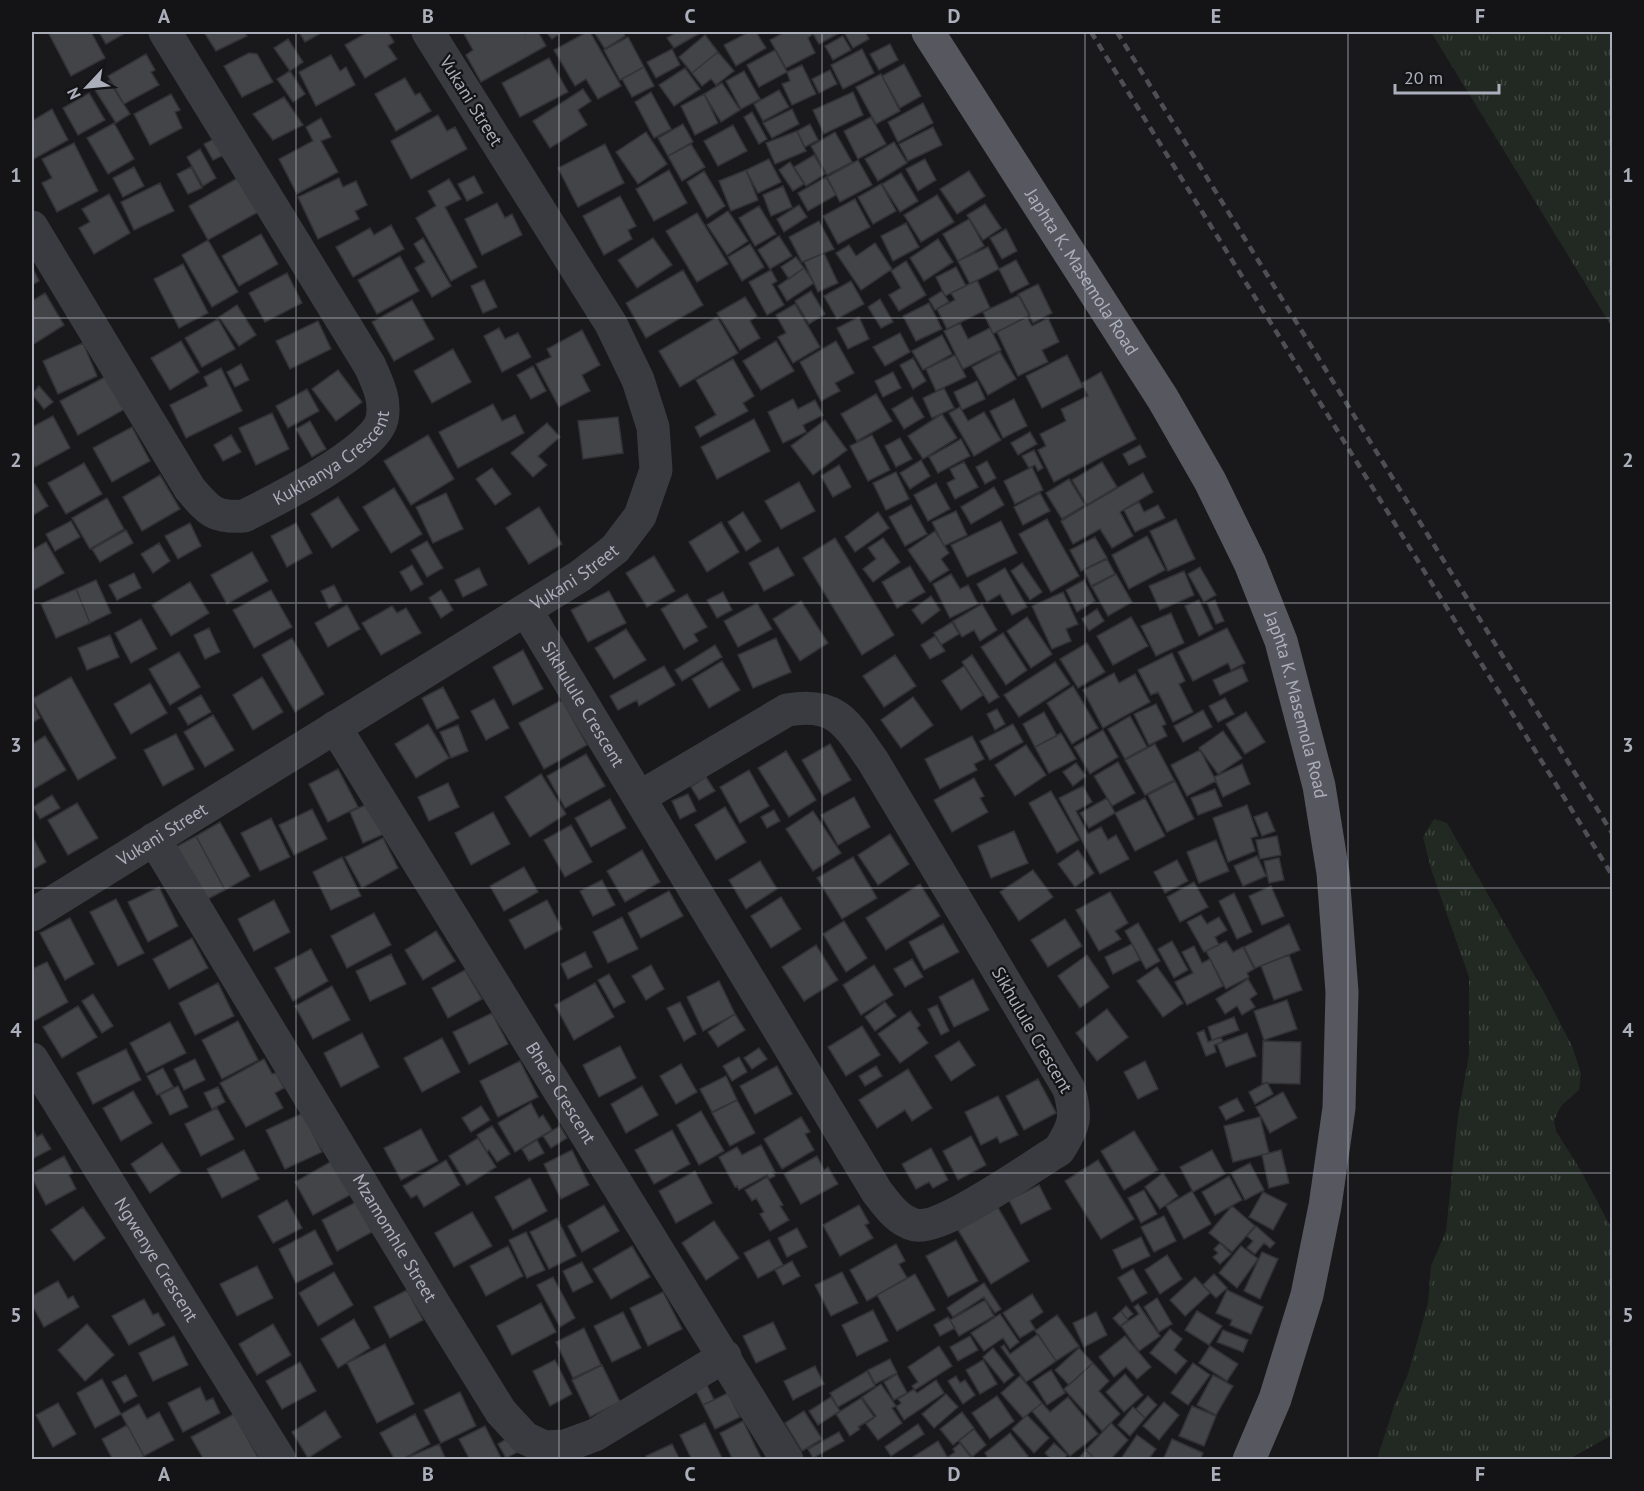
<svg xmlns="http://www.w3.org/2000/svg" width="1644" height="1491" font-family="'PT Sans',sans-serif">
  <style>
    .grass { fill: url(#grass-tufts) }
    .building { fill: #434448; stroke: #333337; stroke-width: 1.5 }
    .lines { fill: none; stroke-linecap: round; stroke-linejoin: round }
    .minor { stroke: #3a3b40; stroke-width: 33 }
    .major { stroke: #56575f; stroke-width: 33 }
    .rail { stroke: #4d4f55; stroke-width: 4.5; stroke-dasharray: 8 6; stroke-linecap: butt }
    .grid { fill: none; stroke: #abafbb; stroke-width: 1.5; stroke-opacity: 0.55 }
    .labels { text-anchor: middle; stroke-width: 4.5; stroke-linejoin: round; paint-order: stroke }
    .street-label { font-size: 18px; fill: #abafbb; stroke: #141416 }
    .neatline { fill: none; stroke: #abafbb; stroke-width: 2 }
    .grid-label { font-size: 20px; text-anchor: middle; font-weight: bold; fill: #abafbb }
  </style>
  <defs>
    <pattern id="grass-tufts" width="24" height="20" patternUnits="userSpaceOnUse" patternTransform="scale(1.5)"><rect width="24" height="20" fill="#212922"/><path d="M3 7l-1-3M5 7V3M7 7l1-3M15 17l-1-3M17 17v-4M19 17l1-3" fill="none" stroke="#3f4640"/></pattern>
  </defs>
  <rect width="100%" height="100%" fill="#19191b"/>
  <path class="grass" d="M1431,32H1612V327Z
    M1434,819L1447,823L1544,992L1572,1046L1581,1073L1579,1090L1561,1106L1554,1120L1556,1131L1581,1171L1612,1229V1435L1569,1459H1377L1395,1403L1408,1374L1428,1303L1431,1266L1446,1231L1458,1116L1469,1055V977L1432,872L1423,837Z"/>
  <path class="building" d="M48,32H91L105,58L71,76Z
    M99,32H127L106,44Z
    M204,32H244L247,36L216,51Z
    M299,32H323L305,42Z
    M368,32H388L394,42L388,46L397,59L365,78L345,45Z
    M469,32H523L525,34L529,32H538L546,46L481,82L466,55L473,50L464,34Z
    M546,32H562L552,39Z
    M587,32H590L621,86L598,99L586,79L575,86L554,50Z
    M594,32H623L625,36L605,49Z
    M677,32H702L674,48L667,38Z
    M749,32H756L766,48L736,66L724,45Z
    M785,32H811L813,34L808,38L815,53L786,68L770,40Z
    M812,32H841L819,44Z
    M850,32H865L869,39L853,48L845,34Z
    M705,35L718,52L692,73L679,57Z
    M843,36L851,50L833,60L825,46Z
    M628,37L644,67L620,80L604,50Z
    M288,39L303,62L290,71L274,48Z
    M890,44L898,60L879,70L870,54Z
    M672,49L680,65L656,78L647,62Z
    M862,49L874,73L843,89L831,65Z
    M775,50L787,72L759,87L747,65Z
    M718,52L734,71L716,85L711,79L702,86L692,73Z
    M249,53L257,54L273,82L242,97L224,66Z
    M146,54L155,70L151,72L159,85L124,104L108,76Z
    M331,55L340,71L346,67L355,85L316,106L299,72Z
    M549,58L568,92L520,117L502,83Z
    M904,64L921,96L900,108L882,76Z
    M802,65L816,94L792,105L782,84L790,81L787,72Z
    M644,67L654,86L632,97L622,79Z
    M685,68L700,89L674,106L659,85Z
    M830,70L837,84L819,93L812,79Z
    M290,71L305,94L293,102L277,79Z
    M744,71L760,99L741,109L726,81Z
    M881,74L900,111L876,124L856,87Z
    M405,78L415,95L420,93L431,111L396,131L375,94Z
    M109,81L130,114L116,123L95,90Z
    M722,83L740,110L721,122L704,94Z
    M583,89L591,101L578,110L587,125L550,148L533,121Z
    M779,90L789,107L763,121L754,104Z
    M651,92L671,129L654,138L635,102Z
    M853,92L863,115L824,134L813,110Z
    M89,93L105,120L78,135L63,108Z
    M171,94L180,110L175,112L182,128L150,145L134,114Z
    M704,94L718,123L695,135L681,106Z
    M284,97L303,125L273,140L253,114Z
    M923,103L933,123L898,142L888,122Z
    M52,109L68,140L32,160V121Z
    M792,109L799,124L772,138L763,123Z
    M752,112L767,139L759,144L744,117Z
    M438,115L447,131L455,127L467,149L411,179L391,141Z
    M871,117L886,144L858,159L844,131Z
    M321,118L331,137L321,141L338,172L297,194L279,159L313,141L306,127Z
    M114,123L134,159L108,174L87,138Z
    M683,124L693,142L668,156L658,138Z
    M810,124L818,140L805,147L797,131Z
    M733,125L747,151L718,166L704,141Z
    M933,127L942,145L908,161L899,144Z
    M797,131L806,151L775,164L766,143Z
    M646,132L667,164L638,184L616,152Z
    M835,132L852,162L827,175L811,146Z
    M218,137L226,154L213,160L204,144Z
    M894,142L907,163L878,181L865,159Z
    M74,143L98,191L57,212L42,183L52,178L42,159Z
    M605,144L624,183L578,207L558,168Z
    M691,144L705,167L682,181L668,156Z
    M200,149L216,178L203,186L187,157Z
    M814,155L825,174L806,186L794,167Z
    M769,159L781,182L758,193L746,170Z
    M925,159L936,180L918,191L906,169Z
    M858,160L872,185L840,202L827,177Z
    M790,162L804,184L793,191L779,170Z
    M134,167L144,186L123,197L113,178Z
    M191,167L202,188L188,194L177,174Z
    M669,170L687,203L654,221L636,189Z
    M746,170L758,200L731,211L719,181Z
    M704,171L725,206L707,218L687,182Z
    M969,171L985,196L957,214L940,189Z
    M901,173L918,201L900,212L882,184Z
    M241,176L260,211L208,240L189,206Z
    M474,176L483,193L467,201L458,184Z
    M826,177L836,195L808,211L798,193Z
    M339,178L343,187L356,181L367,205L355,211L359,219L318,239L298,197Z
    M449,179L461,199L445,207L477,267L451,281L416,218L436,206L428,191Z
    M160,183L174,211L134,230L121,202Z
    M881,184L896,211L873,224L858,197Z
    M783,186L792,207L771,216L763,195Z
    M109,194L130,233L94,254L79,228L90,222L82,209Z
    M937,195L954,222L921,242L904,215Z
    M620,196L636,226L628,230L632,239L604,255L583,216Z
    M855,199L870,227L838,244L823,216Z
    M497,203L505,218L512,214L522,235L482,255L465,219Z
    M985,204L1001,228L983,240L967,215Z
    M799,205L807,217L784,232L777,219Z
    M759,206L776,234L755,246L739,218Z
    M728,211L748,241L727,255L707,225Z
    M697,213L728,264L697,282L666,231Z
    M969,219L984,246L958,261L943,234Z
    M819,221L834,249L802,262L789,237Z
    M906,223L919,247L893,261L881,236Z
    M391,225L404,249L353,277L336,247L370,228L374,235Z
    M1006,229L1017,251L1002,259L990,238Z
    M261,234L278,264L239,286L222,256Z
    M779,236L792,256L770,269L758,250Z
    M423,238L451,286L432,297L415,268L425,262L414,244Z
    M653,238L672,265L637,288L618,260Z
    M938,239L953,262L924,281L910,258Z
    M208,240L238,292L212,307L182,255Z
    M875,243L892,269L861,290L836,253L849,245L856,256Z
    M750,244L764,267L742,281L728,257Z
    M988,247L999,269L970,284L958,261Z
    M824,253L838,283L818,292L804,262Z
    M400,256L419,291L377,314L358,280Z
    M796,257L804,268L789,279L781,267Z
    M1016,260L1029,284L1011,293L999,269Z
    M906,261L926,295L899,311L889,295L901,288L891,271Z
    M183,264L208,313L179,328L154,279Z
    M32,267L39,281L32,285Z
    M956,267L966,286L945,296L936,277Z
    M804,268L814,283L787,301L778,286Z
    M683,270L703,305L646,338L626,303Z
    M771,270L777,281L772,284L784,305L767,315L749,282Z
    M287,273L302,303L265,322L249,293Z
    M484,280L497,307L483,313L471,286Z
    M977,280L990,308L947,329L937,309L955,300L951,293Z
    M851,281L864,304L837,319L824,296Z
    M1038,284L1052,313L1033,323L1018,294Z
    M811,291L825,314L809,324L795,301Z
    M942,291L949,302L935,310L929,299Z
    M45,293L64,325L34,344L32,340V301Z
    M1019,295L1030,315L993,334L983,312Z
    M745,297L757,316L750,321L760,338L740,350L717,313Z
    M880,299L893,322L881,328L868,307Z
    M412,300L434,339L394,361L372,322Z
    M929,303L942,329L916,341L903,316Z
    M795,304L820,347L793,363L778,337L786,333L776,315Z
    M237,305L256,335L239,346L219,317Z
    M717,317L738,353L680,387L659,351Z
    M859,317L869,339L848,349L837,328Z
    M1027,317L1032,326L1048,318L1059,342L1042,350L1048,362L1018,376L997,332Z
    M218,319L235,349L202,367L185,338Z
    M318,321L331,349L290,369L276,341Z
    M960,323L968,339L990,328L1001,350L963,369L944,331Z
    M499,328L505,339L518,333L531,357L502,372L484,336Z
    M582,330L600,365L582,375L590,391L559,407L536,364L551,357L547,349Z
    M900,333L910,352L885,366L873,347Z
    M942,335L952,354L923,370L912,351Z
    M181,341L199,372L170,390L151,358Z
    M776,341L794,371L761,390L743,361Z
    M836,341L854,373L835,383L840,391L821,401L800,362Z
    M83,343L97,376L58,394L43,361Z
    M453,349L471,382L432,403L414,371Z
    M1000,352L1016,379L988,395L972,367Z
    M955,355L966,377L936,391L926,369Z
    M1067,355L1083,387L1042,408L1026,376Z
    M913,358L926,381L913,389L900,365Z
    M733,359L754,396L743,403L748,411L700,437L695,427L716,415L696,380Z
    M241,364L249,380L235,387L227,372Z
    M533,366L546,391L531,399L517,375Z
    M221,368L242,411L186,438L170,405L208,386L204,377Z
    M338,370L362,402L336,421L312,389Z
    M893,372L901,388L883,397L875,381Z
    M1101,372L1136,439L1054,482L1038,450L1046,446L1040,434L1066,421L1061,409L1088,396L1082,383Z
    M107,376L125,409L78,435L60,401Z
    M977,381L985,399L962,410L954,392Z
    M39,386L53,402L44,409L32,394Z
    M944,388L954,408L932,418L923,398Z
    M307,389L319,411L288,428L276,406Z
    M876,394L892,421L857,441L841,414Z
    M912,397L924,417L904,429L892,409Z
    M793,399L798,409L815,400L823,415L803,425L806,432L783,443L768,412Z
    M1014,399L1027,426L1003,438L990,411Z
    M493,404L502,421L515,415L524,433L458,468L439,432Z
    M960,407L968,421L984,412L1001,440L974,456L949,413Z
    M272,413L289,449L256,465L239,428Z
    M942,414L957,438L923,459L908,436Z
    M53,416L70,448L35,467L32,461V427Z
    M618,417L623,453L583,459L578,421Z
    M754,419L770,451L717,479L701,447Z
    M825,420L847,450L813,475L791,446Z
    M310,421L326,449L312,457L296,429Z
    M547,423L560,437L538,456L547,465L533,477L511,453Z
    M132,427L150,461L112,482L93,448Z
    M1030,432L1037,444L1018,455L1011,443Z
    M231,435L241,452L223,461L214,445Z
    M428,435L454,479L411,505L384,461Z
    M872,435L890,470L868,481L850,446Z
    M900,438L912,459L896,467L885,446Z
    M961,439L970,456L938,473L929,457Z
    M1140,445L1146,457L1129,465L1123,454Z
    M1034,450L1043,468L1038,471L1035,465L1029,468L1022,456Z
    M921,460L930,476L910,489L900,473Z
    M987,461L996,478L985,484L976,467Z
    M964,462L978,487L955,499L947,483L955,479L950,469Z
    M1102,462L1117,487L1087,505L1072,480Z
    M84,463L102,494L66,514L48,483Z
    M839,465L851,487L833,497L821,476Z
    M1032,467L1043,490L1015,504L1004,481Z
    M492,468L511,494L495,505L476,479Z
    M896,472L909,499L886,510L873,483Z
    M1143,473L1153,492L1120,512L1133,536L1112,548L1100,529L1073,544L1061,521Z
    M160,475L180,509L142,531L123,497Z
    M1069,479L1085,505L1062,519L1046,493Z
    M799,482L815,511L781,529L765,501Z
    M936,483L950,509L928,521L914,495Z
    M35,484L48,506L32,516V486Z
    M994,487L1004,505L971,524L961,507Z
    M394,488L422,534L391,553L363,507Z
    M446,493L463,529L433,543L416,507Z
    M1040,493L1050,511L1023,525L1014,507Z
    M338,497L359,530L332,548L311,514Z
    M107,498L124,529L90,549L72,518Z
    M1139,502L1144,512L1158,505L1165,518L1135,532L1124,510Z
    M911,505L927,534L905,546L889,517Z
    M539,507L562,544L529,564L506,528Z
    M956,511L967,535L944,546L932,522Z
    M743,512L761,541L746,551L728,522Z
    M878,512L889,528L855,552L845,537Z
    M1047,519L1079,576L1051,592L1019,534Z
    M1176,519L1195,559L1168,571L1150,531Z
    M71,521L80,537L55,551L46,534Z
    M1001,521L1017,553L967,577L951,545Z
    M721,522L739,552L707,572L689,542Z
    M190,523L201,546L178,559L165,536Z
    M296,523L312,553L287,567L271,536Z
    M126,530L133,543L100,562L92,549Z
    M935,531L949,553L941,559L949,570L930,582L908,550Z
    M1147,536L1165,570L1129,589L1112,555Z
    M1095,537L1107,558L1081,571L1070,550Z
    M835,538L894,635L862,655L803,558Z
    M883,538L900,562L873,582L863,569L876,559L868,548Z
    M427,541L443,568L427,577L411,550Z
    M46,542L64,573L32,591V550Z
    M159,543L170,561L153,573L141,554Z
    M778,547L794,575L764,591L749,563Z
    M252,552L268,581L227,604L211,575Z
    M654,556L675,591L647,607L626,573Z
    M1107,559L1115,574L1091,586L1084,570Z
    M1022,563L1042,592L1030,600L1011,571Z
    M412,565L423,584L411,591L400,572Z
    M910,566L925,592L897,608L882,582Z
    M1200,567L1216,595L1204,602L1188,574Z
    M479,568L487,585L463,597L455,580Z
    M1005,568L1027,607L1012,615L1000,594L987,602L977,584Z
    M1184,571L1194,595L1160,610L1149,586Z
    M134,573L141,588L117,600L109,585Z
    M951,574L960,589L968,585L978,604L950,618L933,584Z
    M1116,574L1132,602L1108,616L1092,587Z
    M96,580L111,613L90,623L76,589Z
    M1084,580L1095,601L1077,612L1066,590Z
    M190,582L209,613L171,636L152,605Z
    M334,585L342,601L329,608L321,591Z
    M76,589L90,623L56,638L41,604Z
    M271,590L292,627L254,648L233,610Z
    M441,590L453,610L441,618L429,598Z
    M609,591L626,623L588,642L571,610Z
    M723,592L732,610L717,618L707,600Z
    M1063,592L1078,624L1066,629L1071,641L1052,649L1032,606Z
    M687,594L707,627L694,634L698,641L684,649L661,609Z
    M931,596L940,610L922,624L912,610Z
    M1199,600L1213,629L1199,636L1185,606Z
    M1215,600L1224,621L1216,624L1207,603Z
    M801,601L828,643L800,661L773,619Z
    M757,603L772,629L738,647L724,621Z
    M982,604L997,630L980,641L974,630L962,637L953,621Z
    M347,605L360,629L328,647L315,623Z
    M392,606L397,613L406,608L421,633L381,655L362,623Z
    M1097,609L1104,621L1089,631L1082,619Z
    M1171,613L1184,643L1156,656L1141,626Z
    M1027,617L1052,654L1031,668L1007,631Z
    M1131,617L1148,646L1113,665L1097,636Z
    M141,619L157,649L131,663L115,633Z
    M952,622L959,634L941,645L934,633Z
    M209,628L220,652L205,659L194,635Z
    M1227,628L1245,663L1231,670L1228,663L1193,681L1178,652Z
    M626,629L646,660L614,679L595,648Z
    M1003,633L1027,670L1006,685L981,647Z
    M110,635L119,657L87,670L78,648Z
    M935,636L945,651L930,659L921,645Z
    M292,638L324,694L295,712L262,655Z
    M776,638L791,672L753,688L738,655Z
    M1087,643L1105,672L1078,688L1060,659Z
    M715,645L722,657L682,681L675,670Z
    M523,650L543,689L513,705L493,667Z
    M179,652L200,687L170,705L149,669Z
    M1172,653L1185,681L1179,684L1193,712L1173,722L1158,692L1151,695L1138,670Z
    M895,655L916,686L884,707L863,676Z
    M972,655L999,697L989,703L962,662Z
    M722,661L740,690L709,708L692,679Z
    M1055,662L1070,684L1019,717L1004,695Z
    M664,666L675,685L639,706L637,700L618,710L610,696Z
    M964,666L983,695L961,710L942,681Z
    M1242,667L1248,681L1220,695L1213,680Z
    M1114,673L1119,683L1135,674L1150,702L1103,728L1083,690Z
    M71,677L116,758L78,780L32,699Z
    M262,677L283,712L253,730L233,695Z
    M150,683L167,713L131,734L114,704Z
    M1073,686L1098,728L1072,744L1047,703Z
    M443,687L459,718L437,729L422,698Z
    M201,695L211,712L188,725L178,708Z
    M913,697L933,725L901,748L881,720Z
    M1225,698L1234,714L1218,722L1209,706Z
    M494,699L509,728L486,740L471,711Z
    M562,700L587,745L544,769L519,723Z
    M32,702L40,718L32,723Z
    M1156,704L1166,724L1162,726L1167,736L1149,745L1134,714Z
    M997,709L1005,724L995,730L987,714Z
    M1203,710L1212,727L1183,742L1174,726Z
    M1044,712L1057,736L1035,747L1023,724Z
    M1246,712L1265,742L1245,754L1226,724Z
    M213,715L234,750L205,767L184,732Z
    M1130,716L1147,747L1125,759L1108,729Z
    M428,724L449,758L416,778L395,744Z
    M1013,724L1023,742L990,760L980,741Z
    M458,725L468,751L451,758L440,732Z
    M1103,730L1118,757L1090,774L1074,747Z
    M1223,731L1242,758L1218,774L1199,748Z
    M1061,733L1076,759L1049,773L1035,747Z
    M176,734L194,769L163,786L144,750Z
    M45,736L66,770L32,790V744Z
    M972,736L984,759L974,764L977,770L940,789L925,759Z
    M830,744L851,780L823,796L802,760Z
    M1155,744L1174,780L1145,795L1125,760Z
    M1026,745L1046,775L1015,796L995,765Z
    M1200,750L1216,781L1187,796L1171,765Z
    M786,751L816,800L789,817L758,768Z
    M586,754L605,786L565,808L547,776Z
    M1118,762L1135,793L1112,806L1094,776Z
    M1076,763L1086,776L1073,786L1063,772Z
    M1242,764L1250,784L1223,797L1214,777Z
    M338,769L358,807L328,822L309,784Z
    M749,770L769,806L740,823L720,787Z
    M541,774L566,814L530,837L505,797Z
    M706,777L715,791L699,800L691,787Z
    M974,778L984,796L980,798L988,812L952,832L934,800Z
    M1175,781L1194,819L1167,832L1148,795Z
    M448,783L459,807L429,821L418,797Z
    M1083,786L1092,802L1076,811L1088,834L1101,827L1108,840L1116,835L1129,859L1100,874L1059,798Z
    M1215,789L1222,806L1198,815L1191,798Z
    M1051,791L1079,840L1057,853L1029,803Z
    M688,794L696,811L680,819L672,801Z
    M52,795L60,808L40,819L33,807Z
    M854,797L870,827L838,845L821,815Z
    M1107,798L1115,813L1089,828L1080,813Z
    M1145,798L1165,836L1135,851L1115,813Z
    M610,799L626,828L591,847L575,818Z
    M372,802L386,833L363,843L350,812Z
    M77,803L98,838L68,855L48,820Z
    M1247,805L1258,836L1251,838L1255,851L1228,862L1213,818Z
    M725,807L746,842L716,860L695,825Z
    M312,809L327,839L294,855L279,825Z
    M774,810L780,821L767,828L761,817Z
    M813,811L841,853L813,871L786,829Z
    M493,812L510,844L471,865L455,833Z
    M1267,812L1275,831L1262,836L1254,817Z
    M271,818L290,857L260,871L241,833Z
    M220,822L250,876L225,890L196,836Z
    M571,825L592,862L565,877L544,840Z
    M1014,831L1028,863L991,878L978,846Z
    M890,834L909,864L878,885L858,855Z
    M32,836L46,862L32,870Z
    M196,836L225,890L204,901L174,848Z
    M1277,836L1281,855L1260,859L1256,840Z
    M383,838L398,868L362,888L345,857Z
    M1216,840L1229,871L1199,883L1187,852Z
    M642,850L660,882L625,902L607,871Z
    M1078,850L1094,873L1075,887L1058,864Z
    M1257,856L1266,876L1243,886L1234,866Z
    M342,857L361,896L331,910L313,872Z
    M853,857L877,898L842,919L817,878Z
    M1279,858L1284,880L1269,883L1264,861Z
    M1177,860L1188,881L1165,893L1154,872Z
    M760,861L777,889L746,909L729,880Z
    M524,867L538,892L504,911L490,886Z
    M1033,870L1053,897L1019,921L1000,892Z
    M602,880L615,905L593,916L580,891Z
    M1194,882L1208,907L1180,922L1167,897Z
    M920,884L940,916L886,950L866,918Z
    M1271,886L1284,916L1262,925L1249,896Z
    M159,887L178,926L148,942L128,902Z
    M669,891L683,916L641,938L628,913Z
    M1110,892L1128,923L1115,931L1121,939L1099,951L1076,910Z
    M1234,893L1252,932L1237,939L1219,901Z
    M781,897L801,929L771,948L751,916Z
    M116,899L144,953L118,966L90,912Z
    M274,900L290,932L254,951L238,919Z
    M547,900L562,929L525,949L509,920Z
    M374,913L391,945L347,968L331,936Z
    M1201,915L1207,924L1219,917L1227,930L1215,937L1219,945L1204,952L1187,922Z
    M622,917L638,949L608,963L593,932Z
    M70,918L94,964L65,980L40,933Z
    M1065,919L1082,946L1048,967L1031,940Z
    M844,921L867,958L846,972L823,934Z
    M1138,923L1160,961L1146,969L1125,931Z
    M943,924L959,952L924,970L909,942Z
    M1289,924L1300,950L1255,968L1244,947Z
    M436,931L455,961L423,980L405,950Z
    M192,938L208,968L169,989L153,959Z
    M1172,941L1188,970L1174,978L1158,949Z
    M1226,941L1233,952L1243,947L1254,969L1247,973L1249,977L1226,989L1206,951Z
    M1132,944L1140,960L1113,974L1105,957Z
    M816,945L838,980L804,1001L782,967Z
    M1194,946L1202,963L1210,959L1223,986L1187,1005L1175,982L1193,973L1182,952Z
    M311,949L328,981L293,1001L275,968Z
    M585,952L592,967L568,979L561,964Z
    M391,954L406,984L370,1001L356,971Z
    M1087,955L1109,987L1080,1008L1058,976Z
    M1289,955L1302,990L1274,1000L1261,966Z
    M912,959L923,977L905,987L894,969Z
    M47,962L68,1002L34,1021L32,1016V969Z
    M651,965L664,989L646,1000L632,976Z
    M874,965L893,995L861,1015L843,985Z
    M1157,967L1183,1003L1163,1017L1137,981Z
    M465,970L482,999L448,1018L432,988Z
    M609,974L625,1002L614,1008L598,980Z
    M973,979L989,1010L954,1027L939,997Z
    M1248,979L1257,994L1250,999L1255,1007L1242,1015L1237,1006L1225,1014L1216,999Z
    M719,981L735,1014L703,1031L687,997Z
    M218,983L234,1016L195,1035L179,1003Z
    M595,983L614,1017L574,1040L555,1005Z
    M332,986L350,1020L313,1039L295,1006Z
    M93,994L113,1026L102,1033L82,1001Z
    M1287,1000L1297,1029L1264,1040L1254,1011Z
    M680,1002L696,1034L684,1041L667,1008Z
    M885,1002L896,1016L875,1031L865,1017Z
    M937,1005L949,1031L941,1035L928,1009Z
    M78,1006L97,1037L62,1058L43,1027Z
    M1107,1009L1128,1037L1097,1061L1076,1033Z
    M910,1011L920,1025L917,1028L928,1043L900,1063L878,1034Z
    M492,1013L508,1044L469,1064L453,1032Z
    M735,1014L745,1030L718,1047L708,1032Z
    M1234,1017L1239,1030L1212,1040L1208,1027Z
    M238,1021L258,1060L222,1079L202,1040Z
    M170,1022L186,1053L146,1073L130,1043Z
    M862,1026L880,1055L846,1076L828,1047Z
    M1204,1030L1208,1042L1221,1037L1223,1042L1214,1045L1216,1052L1206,1056L1197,1033Z
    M362,1033L379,1067L341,1087L324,1053Z
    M1247,1033L1256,1056L1226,1067L1217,1044Z
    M442,1038L460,1072L422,1092L404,1058Z
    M959,1041L975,1065L951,1081L935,1056Z
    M1263,1041L1301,1042L1300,1084L1262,1083Z
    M620,1046L636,1078L599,1097L583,1065Z
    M759,1048L767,1059L752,1069L744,1058Z
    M126,1049L141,1080L93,1104L77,1073Z
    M739,1057L747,1072L732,1081L723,1066Z
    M195,1059L205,1080L184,1090L174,1069Z
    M264,1059L272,1074L276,1073L284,1088L275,1093L283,1108L246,1127L220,1083Z
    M520,1061L538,1097L498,1117L480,1081Z
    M1145,1061L1158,1089L1138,1099L1124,1072Z
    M681,1064L697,1092L676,1104L660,1076Z
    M777,1066L792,1094L755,1114L740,1086Z
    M876,1066L882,1076L865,1086L859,1076Z
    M163,1068L173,1087L157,1095L147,1076Z
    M908,1069L932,1108L912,1121L905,1110L877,1128L859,1100Z
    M726,1076L737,1100L712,1112L700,1089Z
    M1038,1079L1056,1113L1024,1130L1006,1096Z
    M1267,1082L1273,1094L1255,1104L1249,1092Z
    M178,1086L188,1107L170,1115L160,1095Z
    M642,1086L658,1115L626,1133L611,1104Z
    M218,1087L225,1102L212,1109L204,1093Z
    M133,1091L152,1123L121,1141L103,1108Z
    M1283,1092L1297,1118L1270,1133L1256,1107Z
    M998,1096L1018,1135L1000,1143L997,1137L981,1145L965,1112Z
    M1237,1098L1244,1111L1226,1120L1219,1107Z
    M737,1100L755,1133L730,1146L712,1113Z
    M531,1103L539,1118L543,1115L552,1130L515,1152L498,1123Z
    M481,1106L490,1120L471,1132L462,1118Z
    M217,1108L234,1139L201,1156L185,1124Z
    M701,1111L724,1151L699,1165L677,1125Z
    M303,1113L322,1152L285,1169L266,1130Z
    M801,1117L810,1132L805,1134L814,1150L782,1169L764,1139Z
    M1260,1117L1269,1153L1233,1162L1224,1126Z
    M492,1126L510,1154L497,1162L489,1150L487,1152L477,1135Z
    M560,1126L567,1138L551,1148L543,1136Z
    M32,1127L37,1137L42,1134L51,1149L32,1159Z
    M421,1129L438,1161L401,1180L384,1148Z
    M672,1130L690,1164L654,1184L635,1150Z
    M1134,1131L1158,1170L1124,1190L1101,1151Z
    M971,1136L986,1165L958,1180L943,1151Z
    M478,1138L496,1167L467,1185L449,1156Z
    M537,1140L544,1153L529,1161L522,1149Z
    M162,1143L181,1172L150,1193L131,1164Z
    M761,1145L775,1172H773L775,1176L769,1179L767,1175L739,1190L737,1186L735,1187L719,1157L737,1147L742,1155Z
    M931,1148L948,1180L933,1188L929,1182L916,1189L902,1164Z
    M244,1150L259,1179L222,1198L207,1169Z
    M572,1150L589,1185L561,1199L544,1164Z
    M1212,1150L1225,1174L1193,1192L1180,1167Z
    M1281,1150L1289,1183L1269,1188L1262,1155Z
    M64,1156L73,1173L69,1175L76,1189L46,1205L32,1178V1174Z
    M817,1156L824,1170L828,1167L838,1184L801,1204L784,1174Z
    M446,1160L460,1185L424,1207L417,1195L411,1198L403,1186Z
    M1098,1160L1134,1219L1101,1239L1065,1181Z
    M332,1161L350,1195L313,1215L295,1182Z
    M1250,1163L1264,1190L1245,1200L1231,1173Z
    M695,1171L712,1203L676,1223L659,1191Z
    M1163,1173L1178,1196L1160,1209L1145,1187Z
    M1229,1176L1242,1200L1215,1215L1202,1192Z
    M767,1177L783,1205L780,1206L789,1220L770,1231L760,1214L764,1212L756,1198L752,1201L745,1190Z
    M530,1178L547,1211L513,1230L495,1197Z
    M1039,1185L1051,1209L1021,1224L1009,1200Z
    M1144,1190L1157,1214L1141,1223L1128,1198Z
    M1192,1191L1211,1224L1184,1239L1166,1206Z
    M1263,1192L1287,1204L1273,1230L1249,1217Z
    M287,1200L302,1228L273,1243L258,1216Z
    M356,1202L372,1232L337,1251L322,1220Z
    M604,1205L619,1231L582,1252L568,1226Z
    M859,1205L869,1223L865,1225L873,1238L840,1256L823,1225Z
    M997,1206L1029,1261L991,1284L958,1230Z
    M1232,1206L1255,1226L1232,1252L1209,1233Z
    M83,1207L105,1238L74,1261L51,1230Z
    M472,1212L492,1246L454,1267L435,1233Z
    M1164,1216L1176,1241L1154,1252L1141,1227Z
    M557,1218L576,1256L549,1269L530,1232Z
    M714,1221L739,1258L706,1280L682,1243Z
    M1256,1226L1275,1243L1270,1248L1264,1243L1255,1254L1247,1248L1253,1241L1247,1236Z
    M797,1228L807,1247L787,1257L778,1238Z
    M315,1230L333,1264L296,1283L279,1249Z
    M526,1232L545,1270L527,1278L509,1240Z
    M1141,1237L1150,1256L1122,1269L1113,1250Z
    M769,1240L783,1265L758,1278L744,1253Z
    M956,1240L978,1281L948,1297L926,1256Z
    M1220,1243L1231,1254L1220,1264L1213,1257L1218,1253L1214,1249Z
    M896,1244L905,1261L899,1264L907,1278L867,1301L850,1270Z
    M508,1246L523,1276L486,1296L470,1266Z
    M632,1246L650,1277L611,1299L593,1269Z
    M1241,1246L1258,1259L1237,1288L1219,1273Z
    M1262,1252L1278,1259L1260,1299L1244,1291Z
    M1167,1255L1182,1279L1160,1294L1145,1270Z
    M792,1261L800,1276L783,1285L775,1270Z
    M582,1262L593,1282L573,1292L563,1271Z
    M257,1266L273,1298L237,1316L220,1284Z
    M1133,1269L1147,1293L1132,1302L1118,1278Z
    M334,1272L353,1305L318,1326L299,1293Z
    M842,1272L858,1303L831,1316L815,1285Z
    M915,1274L935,1310L897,1331L877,1295Z
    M1214,1274L1227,1288L1216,1298L1203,1285Z
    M553,1277L575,1318L560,1327L537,1285Z
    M1195,1277L1210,1293L1185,1316L1170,1300Z
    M58,1281L68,1299L73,1296L79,1307L44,1327L32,1305V1296Z
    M984,1283L1001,1309L995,1313L984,1297L953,1317L947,1308Z
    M407,1290L423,1320L390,1338L374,1307Z
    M1227,1290L1263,1307L1251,1334L1230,1325L1232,1320L1216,1313Z
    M663,1292L682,1329L648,1346L630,1308Z
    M1032,1294L1043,1312L1030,1321L1035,1329L1020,1338L1003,1313Z
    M1157,1298L1172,1324L1159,1332L1144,1307Z
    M144,1299L153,1315L158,1313L165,1325L129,1345L112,1316Z
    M985,1300L994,1316L959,1336L950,1320Z
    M541,1303L556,1332L512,1355L497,1326Z
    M1138,1304L1160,1336L1139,1351L1121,1326L1139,1314L1134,1307Z
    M1126,1306L1133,1314L1127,1319L1121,1311Z
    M873,1310L888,1341L857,1356L842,1325Z
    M1121,1311L1128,1320L1120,1326L1113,1318Z
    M1197,1311L1222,1326L1209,1345L1185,1330Z
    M623,1312L641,1348L612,1362L594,1326Z
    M1096,1312L1107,1335L1084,1347L1073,1323Z
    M1000,1314L1019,1342L1010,1349L1003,1338L984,1351L971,1333Z
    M1057,1315L1079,1346L1056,1361L1035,1331Z
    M948,1317L955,1328L940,1336L934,1325Z
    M354,1319L370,1348L338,1368L321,1339Z
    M773,1322L786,1349L756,1363L743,1336Z
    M87,1324L114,1355L85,1381L58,1350Z
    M273,1324L291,1355L257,1375L239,1344Z
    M584,1328L601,1365L573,1378L556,1342Z
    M1170,1329L1182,1339L1174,1350L1187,1361L1176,1374L1150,1353Z
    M1223,1330L1248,1340L1243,1352L1217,1342Z
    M1038,1334L1056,1361L1026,1382L1001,1347L1004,1345L1010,1354Z
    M174,1336L188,1365L153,1381L139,1353Z
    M970,1336L978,1350L958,1361L950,1347Z
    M1125,1336L1151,1367L1137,1379L1126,1367L1114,1377L1099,1357Z
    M385,1344L414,1404L377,1423L347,1363Z
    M939,1346L952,1366L915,1390L912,1386L918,1382L908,1367Z
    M1210,1346L1238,1364L1227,1381L1199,1363Z
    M993,1348L1014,1375L1004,1383L983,1357Z
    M1079,1348L1093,1363L1069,1385L1055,1370Z
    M890,1359L897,1373L875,1384L868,1370Z
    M555,1360L572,1394L550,1406L533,1371Z
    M983,1360L997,1384L980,1394L966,1370Z
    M300,1362L316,1391L282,1409L266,1381Z
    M1093,1363L1109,1381L1099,1391L1120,1414L1102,1431L1064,1389Z
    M1193,1363L1210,1375L1188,1405L1171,1393Z
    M602,1365L620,1402L590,1417L572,1380Z
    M815,1366L824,1384L793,1400L784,1381Z
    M1051,1370L1065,1393L1047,1405L1033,1382Z
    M867,1371L875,1386L838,1407L830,1393Z
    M897,1374L907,1393L894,1400L884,1382Z
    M1125,1374L1143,1395L1124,1412L1106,1392Z
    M126,1375L137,1396L124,1403L112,1382Z
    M1213,1375L1233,1386L1216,1415L1197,1405Z
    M956,1376L960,1383L965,1380L975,1395L963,1404L948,1381Z
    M1020,1376L1042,1403L1023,1418L1001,1393Z
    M102,1379L121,1414L95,1428L77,1393Z
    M936,1380L944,1393L904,1420L896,1407L901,1403L898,1399L914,1389L917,1393Z
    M705,1381L714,1400L703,1405L694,1387Z
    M881,1384L896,1406L892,1408L902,1423L878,1440L866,1424L876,1416L862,1397Z
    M200,1387L206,1401L213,1398L220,1413L183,1432L168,1403Z
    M460,1392L476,1426L441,1443L424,1410Z
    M728,1393L740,1417L715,1429L703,1405Z
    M946,1394L958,1407L934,1428L922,1414Z
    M997,1396L1014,1421L990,1439L972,1413Z
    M1148,1396L1157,1405L1145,1418L1136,1409Z
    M831,1397L840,1411L818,1425L809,1411Z
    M1068,1397L1098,1434L1070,1456L1032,1411L1042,1403L1050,1412Z
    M861,1398L874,1417L858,1427L860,1429L850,1436L836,1414Z
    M1164,1402L1179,1415L1159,1440L1143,1426Z
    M58,1403L76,1434L53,1447L36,1415Z
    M139,1404L147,1419L159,1412L174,1440L144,1456L121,1414Z
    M1192,1406L1216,1416L1204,1446L1179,1436Z
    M1133,1407L1145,1418L1130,1436L1118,1425Z
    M325,1411L341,1437L308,1458L292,1432Z
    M804,1411L822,1439L802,1451L785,1423Z
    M962,1412L974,1428L953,1445L940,1429Z
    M234,1414L259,1459L204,1460L191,1437Z
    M415,1414L430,1444L401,1460H395L380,1433Z
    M1027,1415L1049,1438L1034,1453L1012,1429Z
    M743,1421L762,1460H733L720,1433Z
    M705,1423L723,1460H692L680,1435Z
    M1111,1423L1128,1440L1110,1460H1096L1086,1450Z
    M918,1424L924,1434L891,1456L885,1447Z
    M127,1425L144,1456L138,1460H113L102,1439Z
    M485,1426L502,1460H470L459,1439Z
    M974,1429L986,1445L972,1457L959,1441Z
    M839,1432L844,1441L813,1458L808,1449Z
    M1010,1433L1028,1456L1025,1460H989L985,1453Z
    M1137,1435L1156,1449L1148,1460H1126L1122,1457Z
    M511,1436L520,1451L506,1458L498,1444Z
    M1172,1439L1203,1453L1200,1460H1163Z
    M938,1441L949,1460H908Z
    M960,1443L973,1460H950L948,1457L955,1452L953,1449Z
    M1054,1443L1067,1455L1063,1460H1052L1045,1453Z
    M439,1444L446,1460H402Z
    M672,1444L680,1460H647L646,1456Z
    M1086,1450L1096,1460H1077Z"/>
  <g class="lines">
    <g class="minor">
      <path id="s1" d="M32,227L190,489C209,511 214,518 244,516C274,501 376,450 382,419C386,400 378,384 370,366L165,32"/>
      <path id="s2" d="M526,610L877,1192C887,1205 898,1221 915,1225C943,1231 1032,1166 1059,1150C1075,1125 1077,1117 1069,1089L873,761C847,724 837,701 787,710L640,797"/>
      <path id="s3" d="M335,727L787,1460"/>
      <path id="s4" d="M154,839L436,1307L501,1412L525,1438L544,1447L565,1446L595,1435L725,1356"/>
      <path id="s5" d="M32,915L580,576L615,549L640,516L656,470L653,427L638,380L611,324L428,32"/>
      <path id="s6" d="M32,1059L280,1460"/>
    </g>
    <path class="major" id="s7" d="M928,32L1163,399L1210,481L1250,563L1281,641L1319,786L1333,873L1342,992L1339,1108L1325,1206L1307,1295L1275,1399L1249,1460"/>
    <path class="rail" d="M1091,32L1612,875
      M1117,32L1612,833"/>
  </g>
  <path class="grid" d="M296,32V1460M559,32V1460M822,32V1460M1085,32V1460M1348,32V1460M32,318H1612M32,603H1612M32,888H1612M32,1173H1612"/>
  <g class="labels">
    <g class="street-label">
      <text transform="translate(471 101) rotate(58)" y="6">Vukani Street</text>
      <text dy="6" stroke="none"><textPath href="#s7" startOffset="285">Japhta K. Masemola Road</textPath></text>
      <text dy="6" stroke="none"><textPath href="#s1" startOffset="477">Kukhanya Crescent</textPath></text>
      <text dy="6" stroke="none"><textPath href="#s5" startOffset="639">Vukani Street</textPath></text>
      <text dy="6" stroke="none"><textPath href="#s2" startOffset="110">Sikhulule Crescent</textPath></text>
      <text dy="6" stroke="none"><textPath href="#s7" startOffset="771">Japhta K. Masemola Road</textPath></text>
      <text dy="6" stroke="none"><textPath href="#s5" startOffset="153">Vukani Street</textPath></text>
      <text transform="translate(1032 1030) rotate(60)" y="6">Sikhulule Crescent</text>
      <text dy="6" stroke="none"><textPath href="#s3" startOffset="430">Bhere Crescent</textPath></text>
      <text dy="6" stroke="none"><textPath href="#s4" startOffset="466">Mzamomhle Street</textPath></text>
      <text dy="6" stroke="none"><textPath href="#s6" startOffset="236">Ngwenye Crescent</textPath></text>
    </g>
  </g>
  <rect width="1644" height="1491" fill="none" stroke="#141416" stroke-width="66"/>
  <g transform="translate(87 87) rotate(244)" stroke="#141416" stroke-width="4.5" paint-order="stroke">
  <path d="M0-4.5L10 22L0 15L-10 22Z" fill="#abafbb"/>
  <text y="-9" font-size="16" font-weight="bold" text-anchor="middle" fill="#abafbb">N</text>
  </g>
  <path d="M1395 84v9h104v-9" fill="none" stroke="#abafbb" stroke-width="3"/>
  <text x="1404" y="84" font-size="18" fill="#abafbb" stroke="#141416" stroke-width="4.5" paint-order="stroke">20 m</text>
  <rect x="33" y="33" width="1578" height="1425" class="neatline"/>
  <g class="grid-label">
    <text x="164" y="23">A</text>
    <text x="428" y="23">B</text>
    <text x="690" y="23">C</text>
    <text x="954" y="23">D</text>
    <text x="1216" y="23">E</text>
    <text x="1480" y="23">F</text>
    <text x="16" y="182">1</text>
    <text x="1628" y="182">1</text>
    <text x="16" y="467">2</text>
    <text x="1628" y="467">2</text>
    <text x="16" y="752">3</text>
    <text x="1628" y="752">3</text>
    <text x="16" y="1037">4</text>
    <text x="1628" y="1037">4</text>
    <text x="16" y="1322">5</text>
    <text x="1628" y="1322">5</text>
    <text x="164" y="1481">A</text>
    <text x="428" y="1481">B</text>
    <text x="690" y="1481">C</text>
    <text x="954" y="1481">D</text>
    <text x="1216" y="1481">E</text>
    <text x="1480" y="1481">F</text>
  </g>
</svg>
